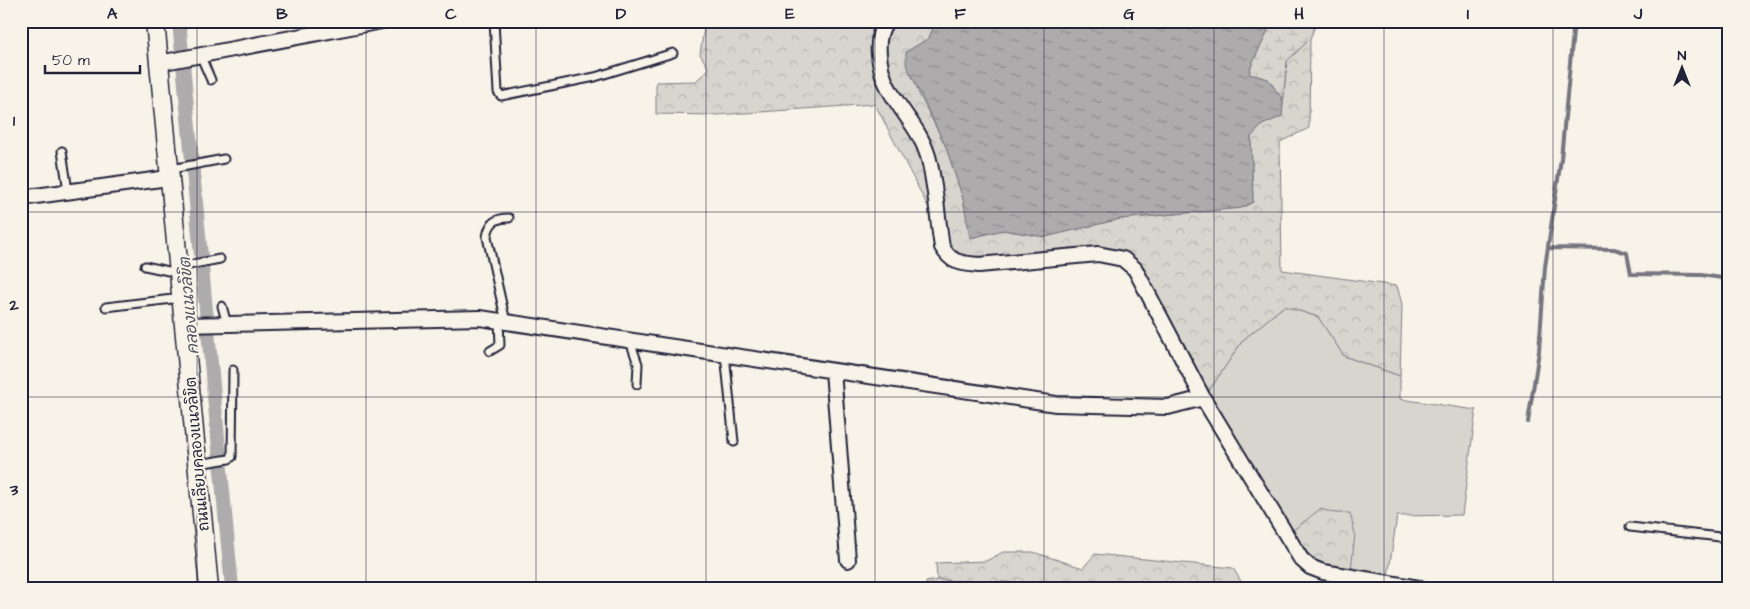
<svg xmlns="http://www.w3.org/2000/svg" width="1750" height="609" font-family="'Architects Daughter','Playpen Sans Thai',sans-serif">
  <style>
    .grass { fill: #d8d5cf; stroke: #7d7c85 }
    .forest { fill: url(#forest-crowns); stroke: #7d7c85 }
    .wetland { fill: url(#wetland-marsh); stroke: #7d7c85 }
    .water { fill: url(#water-ripples); stroke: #76747f }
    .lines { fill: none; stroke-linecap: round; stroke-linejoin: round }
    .stream { stroke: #76747f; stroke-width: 4 }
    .canal { stroke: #aeabad; stroke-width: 14 }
    .service-casing { stroke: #22223b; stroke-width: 11 }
    .minor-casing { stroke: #22223b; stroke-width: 18 }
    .tertiary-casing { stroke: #22223b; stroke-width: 21 }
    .service { stroke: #f7f3e8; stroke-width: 7 }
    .minor { stroke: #f7f3e8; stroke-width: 14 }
    .tertiary { stroke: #f7f3e8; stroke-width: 18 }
    .grid { fill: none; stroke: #22223b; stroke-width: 1; stroke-opacity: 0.55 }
    .labels { text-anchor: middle; stroke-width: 4.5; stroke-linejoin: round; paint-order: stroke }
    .street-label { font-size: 15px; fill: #22223b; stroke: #f7f3e8 }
    .water-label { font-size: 16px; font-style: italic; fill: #535263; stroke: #f7f3e8 }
    .neatline { fill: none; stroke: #22223b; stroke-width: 2 }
    .grid-label { font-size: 16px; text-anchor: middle; font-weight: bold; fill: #22223b }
  </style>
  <defs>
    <pattern id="forest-crowns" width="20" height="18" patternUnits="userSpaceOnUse" patternTransform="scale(1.25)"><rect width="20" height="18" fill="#d8d5cf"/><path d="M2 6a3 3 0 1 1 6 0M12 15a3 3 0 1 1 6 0" fill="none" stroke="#b9b7b3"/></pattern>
    <pattern id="wetland-marsh" width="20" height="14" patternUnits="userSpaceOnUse" patternTransform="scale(1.25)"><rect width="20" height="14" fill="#d8d5cf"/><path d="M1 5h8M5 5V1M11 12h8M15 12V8" fill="none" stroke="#b9b7b3"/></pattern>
    <pattern id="water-ripples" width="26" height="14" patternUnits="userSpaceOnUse" patternTransform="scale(1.25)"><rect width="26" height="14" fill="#aeabad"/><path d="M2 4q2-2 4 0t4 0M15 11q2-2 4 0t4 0" fill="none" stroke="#8d8b8e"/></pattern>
  </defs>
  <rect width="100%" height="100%" fill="#f7f3e8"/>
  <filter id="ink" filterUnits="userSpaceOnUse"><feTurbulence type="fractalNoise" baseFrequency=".02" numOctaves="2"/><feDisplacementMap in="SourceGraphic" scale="10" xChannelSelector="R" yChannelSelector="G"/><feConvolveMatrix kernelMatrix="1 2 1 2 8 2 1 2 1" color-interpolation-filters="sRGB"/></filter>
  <g filter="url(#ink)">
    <path class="grass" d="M1284,306L1318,317L1344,356L1400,376V399L1476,410L1462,515L1397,516L1388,577L1325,565L1308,556L1294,537L1208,392L1243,340Z"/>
    <path class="forest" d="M705,21H936L929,38L906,52L919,94L946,147L963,199L971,238L1003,230L1045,237L1120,219L1241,208L1253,202L1251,137L1262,125L1282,116L1287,61L1310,39L1309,128L1280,142L1282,270L1397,286L1402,304L1400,376L1344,356L1318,317L1284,306L1243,340L1208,392L1114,249L981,261L951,251L875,104L716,115L656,114V82L696,81L709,69L700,54Z
      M1320,509L1335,513H1350L1355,534L1351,570C1316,564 1312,561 1291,532Z
      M1003,552H1033L1083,568L1095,554L1233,568L1245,588H1089L1026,583L937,580L936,563L986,561Z"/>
    <path class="wetland" d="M1270,21H1317L1310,39L1287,61L1283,100L1268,79L1249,74C1253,55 1267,40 1270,21Z
      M937,580L1026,583L1073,588H926V582Z"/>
    <path class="water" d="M936,21H1270C1267,40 1253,55 1249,74L1268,79L1283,100L1282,116L1262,125L1251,137L1253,202L1241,208L1120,219L1045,237L1003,230L970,238L963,199L946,147L906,64V52L929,38Z"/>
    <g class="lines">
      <path class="stream" d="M1548,248L1614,249L1627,253L1631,274L1701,275L1729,279
        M1528,422L1539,351L1545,267L1561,159L1574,21"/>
      <path class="canal" d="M179,21L232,588"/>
      <g class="service-casing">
        <path id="service" d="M494,21L498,92L501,96L595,77L673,53
          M201,57L211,80
          M62,151L68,191
          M171,169L224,159
          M145,266L178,273
          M178,267L220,259
          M222,306L227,324
          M106,307L181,298
          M506,322L487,237C489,223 495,218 509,218
          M630,341L638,364L637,384
          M490,351L500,345L499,321
          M725,354L734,442
          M198,464L229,459L232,457L233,370
          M1630,527L1729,538"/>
      </g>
      <g class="minor-casing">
        <path id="minor" d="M887,21C873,36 879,70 888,87C900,111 920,129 928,156C936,185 937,217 942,247C952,264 961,263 979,265L1098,254L1123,259L1135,269L1203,398L1301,559L1310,567L1323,572L1419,588
          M159,63L382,21
          M21,198L168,178
          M184,325L480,318L1056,404L1168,407L1203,398
          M833,371L848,560"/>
      </g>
      <g class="tertiary-casing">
        <path id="tertiary" d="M155,21L209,588"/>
      </g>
      <use href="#service" class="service"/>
      <use href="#minor" class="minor"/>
      <use href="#tertiary" class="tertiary"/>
    </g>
  </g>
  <path class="grid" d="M197,21V588M366,21V588M536,21V588M706,21V588M875,21V588M1044,21V588M1214,21V588M1384,21V588M1553,21V588M21,212H1729M21,397H1729"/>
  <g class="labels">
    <g class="street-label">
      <text transform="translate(197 454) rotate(-95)" y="5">ถนนเลียบคลองแนวลิขิต</text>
    </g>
    <g class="water-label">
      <text transform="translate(188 306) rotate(-95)" y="6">คลองแนวลิขิต</text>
    </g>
  </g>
  <rect width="1750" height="609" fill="none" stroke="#f7f3e8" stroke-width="55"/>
  <g transform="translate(1682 68)" stroke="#f7f3e8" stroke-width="4" paint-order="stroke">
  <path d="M0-4L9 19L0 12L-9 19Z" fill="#22223b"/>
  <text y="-8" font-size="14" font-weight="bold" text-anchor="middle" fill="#22223b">N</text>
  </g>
  <path d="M45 65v8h95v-8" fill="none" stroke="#22223b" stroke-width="2.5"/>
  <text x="52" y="65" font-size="15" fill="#22223b" stroke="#f7f3e8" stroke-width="4" paint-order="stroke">50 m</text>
  <rect x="28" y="28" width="1694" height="554" class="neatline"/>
  <g class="grid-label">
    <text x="112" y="19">A</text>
    <text x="282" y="19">B</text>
    <text x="451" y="19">C</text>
    <text x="621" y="19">D</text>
    <text x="790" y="19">E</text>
    <text x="960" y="19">F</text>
    <text x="1129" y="19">G</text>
    <text x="1299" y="19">H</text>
    <text x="1468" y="19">I</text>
    <text x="1638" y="19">J</text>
    <text x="14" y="126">1</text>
    <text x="14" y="310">2</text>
    <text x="14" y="495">3</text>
  </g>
</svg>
